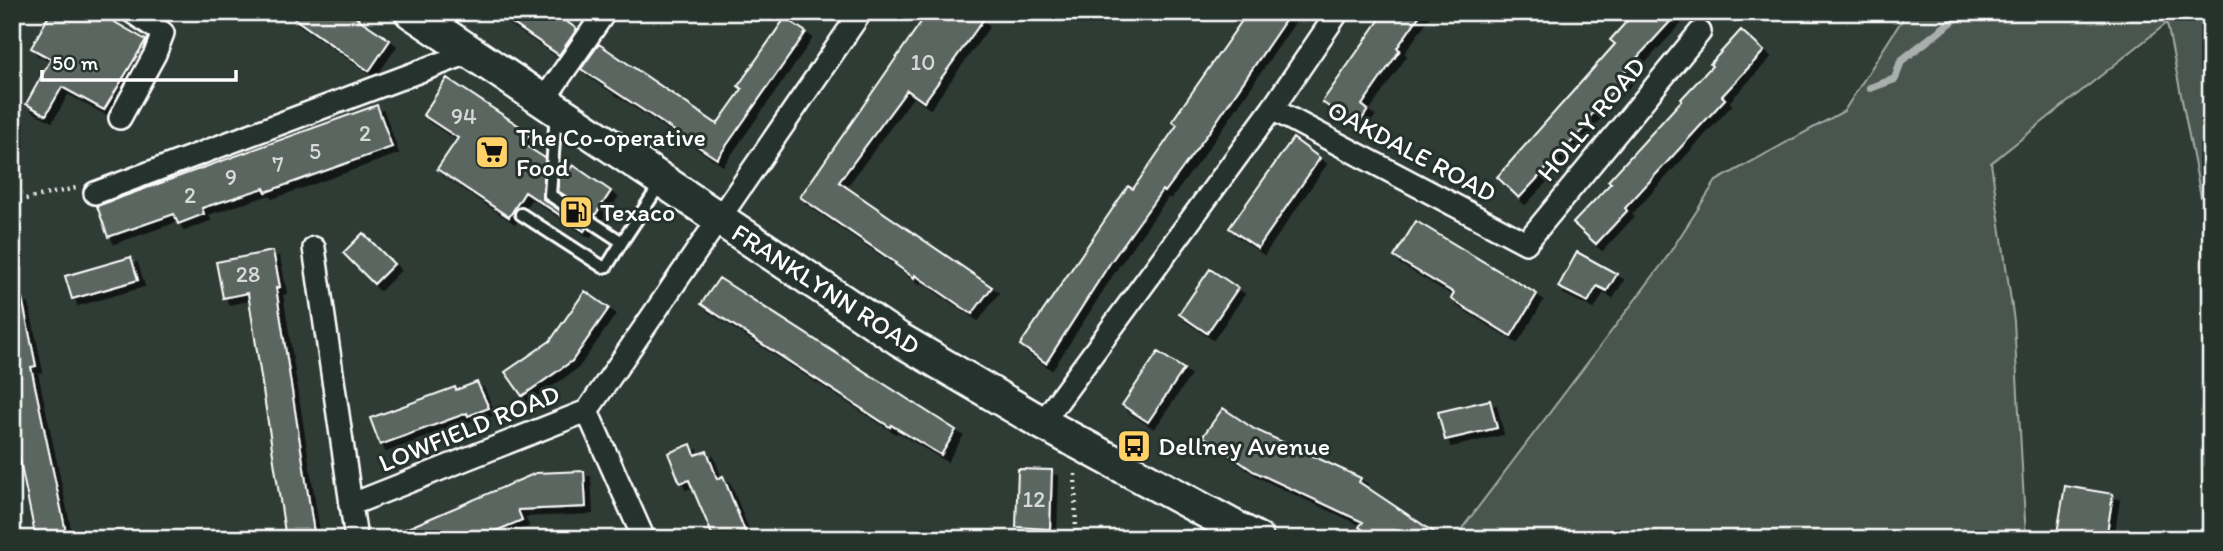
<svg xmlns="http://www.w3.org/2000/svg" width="2223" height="551" font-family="Itim,sans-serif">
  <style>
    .green { fill: #4a544f; stroke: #a4aaa7; stroke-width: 2 }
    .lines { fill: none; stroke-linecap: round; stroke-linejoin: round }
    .stream { stroke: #a9afac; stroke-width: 8 }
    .building { fill: #5b6661; stroke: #fff; stroke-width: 2; filter: url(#shadow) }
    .service-casing { stroke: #fff; stroke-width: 16 }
    .minor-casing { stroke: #fff; stroke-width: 26 }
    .secondary-casing { stroke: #fff; stroke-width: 37 }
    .path { stroke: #fff; stroke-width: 4.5; stroke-dasharray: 2 5; stroke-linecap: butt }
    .service { stroke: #26332d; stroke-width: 10 }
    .minor { stroke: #26332d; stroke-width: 21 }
    .secondary { stroke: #26332d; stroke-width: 32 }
    .labels { text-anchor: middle; stroke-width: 6; stroke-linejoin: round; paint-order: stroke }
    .number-label { font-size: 23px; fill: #d6d9d8 }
    .street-label { font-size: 26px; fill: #fff; stroke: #26332d }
    .poi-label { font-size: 26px; fill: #fff; stroke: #26332d; text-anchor: start }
  </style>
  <defs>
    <filter id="shadow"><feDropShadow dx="6" dy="6" stdDeviation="0" flood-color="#0009"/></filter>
  </defs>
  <rect width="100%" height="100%" fill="#2f3b35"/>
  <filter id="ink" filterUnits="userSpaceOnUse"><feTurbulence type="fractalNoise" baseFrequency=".0143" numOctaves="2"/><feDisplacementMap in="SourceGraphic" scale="14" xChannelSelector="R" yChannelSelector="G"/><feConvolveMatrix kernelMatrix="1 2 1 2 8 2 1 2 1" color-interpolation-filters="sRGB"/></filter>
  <g filter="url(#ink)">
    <path class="green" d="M1907,12H2211V232L2208,233L2167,23L1991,163L2014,321L2026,539H1454L1663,263L1716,181L1844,111Z"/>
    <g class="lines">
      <path class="stream" d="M1870,88L1895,79L1901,61L1964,12"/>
    </g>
    <path class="building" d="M51,12H97L146,40L104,110L62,87L46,115L26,104L51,59L31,48Z
      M285,12H348L390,40L369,71Z
      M496,12H553L577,29L559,55Z
      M928,12H972L983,20L924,102L907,90L839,182L992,287L972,314L915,275L914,278L895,264L896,263L800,197Z
      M1248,12H1291L1214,125L1165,192L1162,190L1110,263L1046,363L1020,345L1128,186L1133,189L1177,125L1172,121Z
      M1385,12H1422L1397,48L1400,50L1362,105L1368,110L1357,126L1322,102Z
      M1635,12H1679L1622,74L1626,77L1585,122L1588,124L1519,198L1497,177L1615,44L1610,40Z
      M785,18L806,32L717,159L581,69L599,44L717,124L742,89L738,86Z
      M1741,30L1764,51L1722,96L1725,99L1625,208L1627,211L1596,244L1573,223L1611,183L1608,181L1682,100L1681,99L1712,66L1710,64Z
      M447,78L530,133L523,144L545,158L543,199L586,228L584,231L525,192L509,217L437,169L458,138L423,115Z
      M377,105L392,147L266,192L264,188L202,208L204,214L178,224L174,214L108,237L97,206Z
      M1293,138L1320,158L1258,248L1229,228Z
      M573,165L611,191L595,215L558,191L560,168L567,173Z
      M1416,221L1537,294L1511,336L1451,299L1454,293L1394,257Z
      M363,233L394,264L374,284L343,253Z
      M273,251L280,287L276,288L315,539H286L248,293L223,298L216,262Z
      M1577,252L1617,274L1607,291L1597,286L1588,302L1558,287Z
      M131,257L138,280L72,299L65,276Z
      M1210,269L1238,288L1207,333L1179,314Z
      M719,278L956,430L941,455L891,425L890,427L701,304Z
      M585,291L609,308L572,361L522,396L505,372L550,341Z
      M22,298L36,366L31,367L66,532L36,539L12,422V299Z
      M1158,352L1184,369L1148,422L1122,405Z
      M477,382L489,408L468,416L467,413L380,445L370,418L455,387L456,390Z
      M1490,400L1497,428L1445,440L1438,412Z
      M1223,408L1254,429L1361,478L1359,482L1444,539H1376L1359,527L1363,522L1253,471L1203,436Z
      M691,444L695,455L707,451L717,479L723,476L748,539H714L689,480L680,483L668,453Z
      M1018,469L1052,470L1050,529L1016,527Z
      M584,471L586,507L518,510L522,520L477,539H382L536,473Z
      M2065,486L2113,494L2106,539L2057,533Z"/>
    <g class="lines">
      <g class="service-casing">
        <path id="service" d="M556,113L550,195L622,242L661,183
          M521,214L603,267L607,266L622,242"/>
      </g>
      <g class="minor-casing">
        <path id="minor" d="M543,101L605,12
          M1272,109L1526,243L1700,32
          M120,118L155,54L163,33L132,12
          M95,193L471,52
          M314,248L356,539
          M587,411L644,539
          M1042,423L1272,109L1338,12
          M350,505L587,411L861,12"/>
      </g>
      <g class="secondary-casing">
        <path id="secondary" d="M411,12L899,339L1042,423L1257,539"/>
      </g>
      <path class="path" d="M12,202L76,188
        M1075,474L1076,539"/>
      <use href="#service" class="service"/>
      <use href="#minor" class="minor"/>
      <use href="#secondary" class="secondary"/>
    </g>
  </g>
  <defs>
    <g id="supermarket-square" transform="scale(1.75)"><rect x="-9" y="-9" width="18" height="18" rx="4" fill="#ffd166" stroke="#26332d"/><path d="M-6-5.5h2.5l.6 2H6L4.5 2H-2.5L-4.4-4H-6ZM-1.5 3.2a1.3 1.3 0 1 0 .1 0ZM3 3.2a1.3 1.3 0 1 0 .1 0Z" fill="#111"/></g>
    <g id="fuel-square" transform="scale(1.75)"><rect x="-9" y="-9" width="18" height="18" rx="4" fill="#ffd166" stroke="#26332d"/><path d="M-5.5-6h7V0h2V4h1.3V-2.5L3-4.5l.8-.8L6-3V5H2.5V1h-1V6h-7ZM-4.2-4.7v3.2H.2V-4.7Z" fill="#111"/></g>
    <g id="bus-square" transform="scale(1.75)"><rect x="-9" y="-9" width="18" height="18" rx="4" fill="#ffd166" stroke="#26332d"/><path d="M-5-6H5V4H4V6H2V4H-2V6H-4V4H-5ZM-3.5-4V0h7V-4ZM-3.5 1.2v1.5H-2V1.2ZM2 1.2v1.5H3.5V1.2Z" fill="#111"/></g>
  </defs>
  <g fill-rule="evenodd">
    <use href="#supermarket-square" x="492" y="152"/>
    <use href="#fuel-square" x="576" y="212"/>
    <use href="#bus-square" x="1134" y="446"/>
  </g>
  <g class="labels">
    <g class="number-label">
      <text x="923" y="70">10</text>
      <text x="464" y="124">94</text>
      <text x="365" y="141">2</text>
      <text x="315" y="159">5</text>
      <text x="278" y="172">7</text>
      <text x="231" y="185">9</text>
      <text x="190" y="203">2</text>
      <text x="248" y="282">28</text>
      <text x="1034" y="507">12</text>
    </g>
    <g class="street-label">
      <text transform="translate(1591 119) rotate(-50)" y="9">HOLLY ROAD</text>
      <text transform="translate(1412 151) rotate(28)" y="9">OAKDALE ROAD</text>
      <text transform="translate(826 289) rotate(33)" y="9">FRANKLYNN ROAD</text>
      <text transform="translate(469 428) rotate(-22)" y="9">LOWFIELD ROAD</text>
    </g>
    <g class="poi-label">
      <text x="516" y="146">The Co-operative<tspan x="516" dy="30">Food</tspan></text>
      <text x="600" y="221">Texaco</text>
      <text x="1158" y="455">Dellney Avenue</text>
    </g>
  </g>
  <rect width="2223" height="551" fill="none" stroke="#26332d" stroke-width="42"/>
  <rect x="21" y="21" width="2181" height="509" fill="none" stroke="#fff" stroke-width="2.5" filter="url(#ink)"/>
  <path d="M42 70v10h194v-10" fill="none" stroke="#ffffff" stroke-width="3.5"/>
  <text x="52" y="70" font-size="21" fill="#ffffff" stroke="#26332d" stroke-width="5" paint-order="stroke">50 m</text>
</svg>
